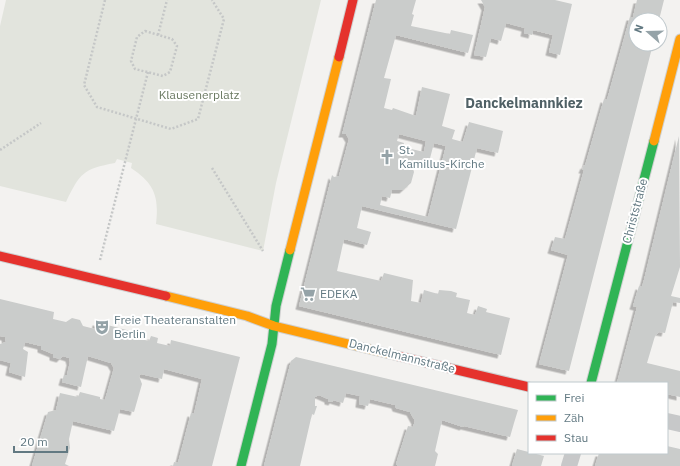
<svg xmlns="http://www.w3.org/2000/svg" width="680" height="466" font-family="'IBM Plex Sans',sans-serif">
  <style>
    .green { fill: #e2e4dd }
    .building { fill: #cacccb; fill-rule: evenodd; filter: url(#shadow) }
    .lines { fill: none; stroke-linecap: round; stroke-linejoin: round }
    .fast-casing { stroke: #cfd0d0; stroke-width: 11 }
    .slow-casing { stroke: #cfd0d0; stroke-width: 11 }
    .jam-casing { stroke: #cfd0d0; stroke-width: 11 }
    .path { stroke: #c5c7c7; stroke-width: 2.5; stroke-dasharray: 2 2; stroke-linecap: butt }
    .street { stroke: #c7c8c9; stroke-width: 16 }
    .fast { stroke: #30b455; stroke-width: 9 }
    .slow { stroke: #ff9f0a; stroke-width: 9 }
    .jam { stroke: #e5322d; stroke-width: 9 }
    .labels { text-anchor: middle; stroke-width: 4; stroke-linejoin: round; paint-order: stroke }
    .park-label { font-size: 12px; fill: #6a7961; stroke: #fff }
    .poi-label { font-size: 12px; fill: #627982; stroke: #fff; text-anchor: start }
    .street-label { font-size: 12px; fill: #627982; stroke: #fff }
    .quarter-label { font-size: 14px; font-weight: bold; fill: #506166; stroke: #fff }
  </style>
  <defs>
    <filter id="shadow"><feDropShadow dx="-3.5" dy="3.5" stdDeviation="0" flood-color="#0004"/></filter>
  </defs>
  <rect width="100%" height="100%" fill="#f3f2f0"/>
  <path class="green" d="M6,0H321L276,183L263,251L156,224C159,197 155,184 131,168L132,163L117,159L115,163C83,169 80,173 66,202L0,186V26Z"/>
  <path class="building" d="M376,0H416L412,14L414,15L411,26L450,34L451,30L473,35L468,53L396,35L384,78L391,79L384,108L392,110L393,108L416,116L422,87L450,94L442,126L455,130L452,139L463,142L469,122L503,131L498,153L477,148L456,229L362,206L357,228L371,232L367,245L344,239L337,271L381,281L384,273L413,280L411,301L421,303L424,290L438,294L439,290L451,291L457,293L456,297L470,300L467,313L475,315L478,306L487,309L486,312L510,318L501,355L299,306L332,175L334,177L339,176L349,139L346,134H342L343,131ZM399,134L426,141L424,152L403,147L404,143L397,141ZM434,143L446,146L428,217L380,205L382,196L390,198L392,190H403L411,183L414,172L411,162L428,166Z
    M481,0H555L572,4L560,55L549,52L553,35L533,30L532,35L524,33L525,28L506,23L501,41L491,38L486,57L474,55L485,7Z
    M637,0H664L659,20H636V44H653L569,371L539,364L568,255L551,250L555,237L565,239L584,170H582L584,165L585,166L604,99L607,100L630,17H633Z
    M679,136L680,267L671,296L680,298V303L673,302L665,333L659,332L655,336L647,363L680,371V397L667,394V383H617L637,307L633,306L639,286L642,287L644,280Z
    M0,299L54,312L53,319L66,322L72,318L80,320L83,326L95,329L96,322L138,333L137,338L149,341L151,336L158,338L157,343L170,346L171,340L240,357L212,466H173L174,462L178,463L191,413L194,414L202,379L164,369L162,379L141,374L139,376L142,384L134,412L120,409L114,431L73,421L69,439L70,448L65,464L69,466H32L48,412L56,410L60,393L78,397L80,392L100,397V399L105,400L114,368L111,363L88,356L81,387L62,382L64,375H67L70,362L69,358L63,356L60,359L53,357V354L41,349V346L25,342L23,349L28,352L25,377L9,372L11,363L0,360V344L6,342L5,337L0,336Z
    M296,357L518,410L514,423L510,437L464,426L463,427L442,420L435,451L438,454L435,466H398L396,464L408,426L413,427L415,421L410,412L396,408L395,405L370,399L368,406L359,404L360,396L346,393L343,403L333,400L332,402L328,401V399L319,395L315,397V406H317L314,415L312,414L300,466H264L291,361Z
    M667,446L680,449V466H595L599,453H667Z
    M517,449L544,456L541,466H512Z"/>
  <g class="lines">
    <g class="fast-casing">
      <path id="fast" d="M591,383L654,141
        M241,466L272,344L276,306L290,250"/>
    </g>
    <g class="slow-casing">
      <path id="slow" d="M654,141L680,39
        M290,250L339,57
        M166,296L247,316L274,326L398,356"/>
    </g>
    <g class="jam-casing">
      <path id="jam" d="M339,57L353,0
        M0,256L166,296
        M398,356L529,387"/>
    </g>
    <path class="path" d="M105,0L84,85L97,107L171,129L198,119L224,19L212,0
      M145,31L172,39L177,46L170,72L163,76L135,69L131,61L137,37Z
      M158,35L167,0
      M0,150L41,123
      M212,168L263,251
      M100,260L148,72"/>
    <path class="street" d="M667,421L680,424
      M569,466L573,453"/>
    <use href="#fast" class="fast"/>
    <use href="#slow" class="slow"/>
    <use href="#jam" class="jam"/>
  </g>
  <defs>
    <g id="church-bare" transform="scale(1.2)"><path d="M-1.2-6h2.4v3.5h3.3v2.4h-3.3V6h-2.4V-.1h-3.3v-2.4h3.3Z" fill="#95a3a8" stroke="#fff" stroke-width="2.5" paint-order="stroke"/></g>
    <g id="supermarket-bare" transform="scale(1.2)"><path d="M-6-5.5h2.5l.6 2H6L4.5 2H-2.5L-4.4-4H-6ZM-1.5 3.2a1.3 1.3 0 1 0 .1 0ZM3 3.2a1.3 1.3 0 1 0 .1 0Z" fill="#95a3a8" stroke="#fff" stroke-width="2.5" paint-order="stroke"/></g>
    <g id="theatre-bare" transform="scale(1.2)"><path d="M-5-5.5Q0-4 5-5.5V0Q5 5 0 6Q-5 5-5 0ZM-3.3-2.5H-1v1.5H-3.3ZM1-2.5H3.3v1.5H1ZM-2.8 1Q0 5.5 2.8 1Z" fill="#95a3a8" stroke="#fff" stroke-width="2.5" paint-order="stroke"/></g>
  </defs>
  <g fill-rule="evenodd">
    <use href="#church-bare" x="387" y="157"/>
    <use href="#supermarket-bare" x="308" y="294"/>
    <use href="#theatre-bare" x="102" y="327"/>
  </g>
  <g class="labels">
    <g class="park-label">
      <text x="199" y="99">Klausenerplatz</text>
    </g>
    <g class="poi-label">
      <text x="399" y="154">St.<tspan x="399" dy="14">Kamillus-Kirche</tspan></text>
      <text x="320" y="298">EDEKA</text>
      <text x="114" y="324">Freie Theateranstalten<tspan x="114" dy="14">Berlin</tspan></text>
    </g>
    <g class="street-label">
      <text transform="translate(635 211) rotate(-75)" y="4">Christstraße</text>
      <text transform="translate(402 356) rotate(14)" y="4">Danckelmannstraße</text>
    </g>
    <g class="quarter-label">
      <text x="524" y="108">Danckelmannkiez</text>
    </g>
  </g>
  <rect x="528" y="382" width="140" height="72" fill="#ffffff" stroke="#c0c9cd"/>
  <rect x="536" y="395" width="20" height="6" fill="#30b455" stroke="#c0c9cd"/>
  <text x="564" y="402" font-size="12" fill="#627982">Frei</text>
  <rect x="536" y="415" width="20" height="6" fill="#ff9f0a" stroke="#c0c9cd"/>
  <text x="564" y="422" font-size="12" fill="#627982">Zäh</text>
  <rect x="536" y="435" width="20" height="6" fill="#e5322d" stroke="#c0c9cd"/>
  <text x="564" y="442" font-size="12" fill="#627982">Stau</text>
  <g transform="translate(648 32) rotate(290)"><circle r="19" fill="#ffffff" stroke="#c0c9cd"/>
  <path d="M0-3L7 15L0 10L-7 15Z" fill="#95a3a8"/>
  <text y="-6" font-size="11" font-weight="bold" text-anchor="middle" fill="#627982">N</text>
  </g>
  <path d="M14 446v6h53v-6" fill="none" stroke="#627982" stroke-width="2"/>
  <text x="20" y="446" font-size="12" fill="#627982" stroke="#ffffff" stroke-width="3" paint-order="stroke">20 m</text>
</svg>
